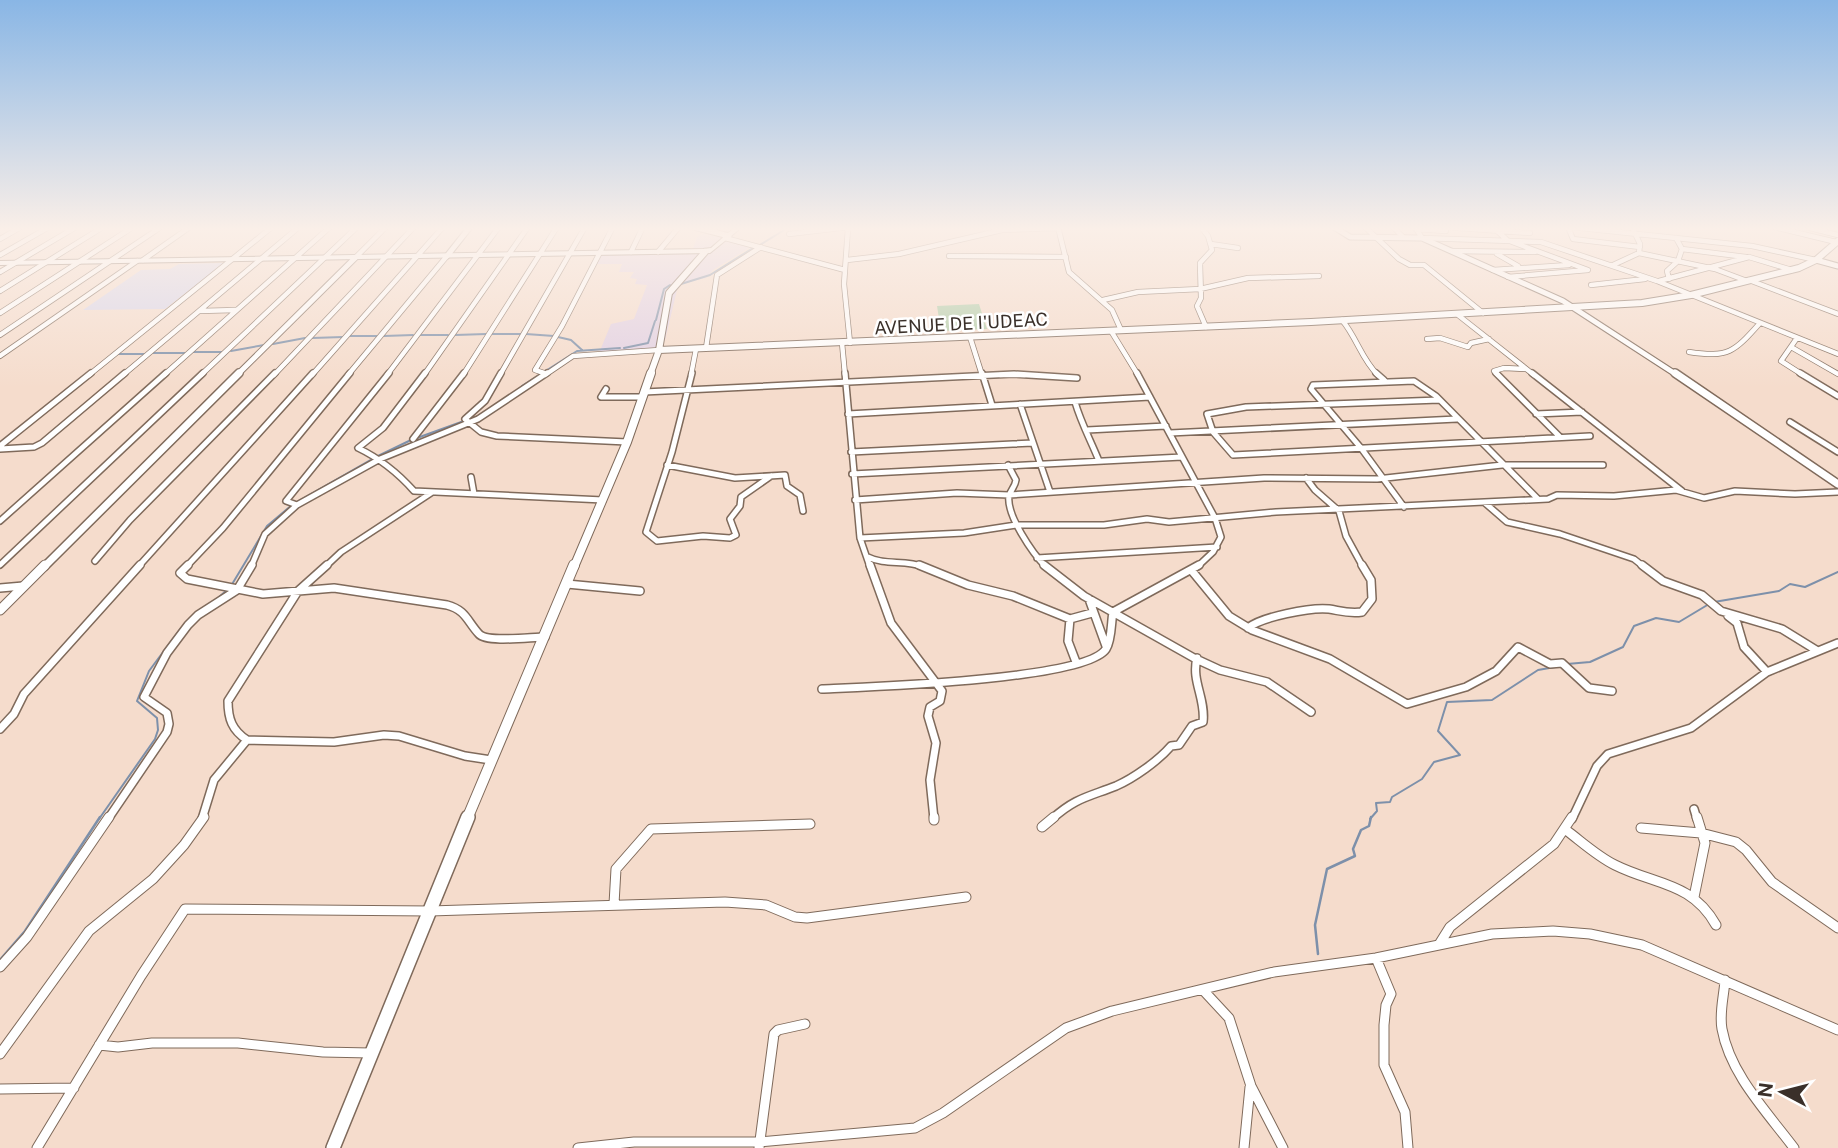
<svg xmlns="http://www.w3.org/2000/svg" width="1838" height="1148" font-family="'Public Sans',sans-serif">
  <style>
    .commercial { fill: #e2d1e3 }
    .education { fill: #d8d5ea }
    .green { fill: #b0cda9 }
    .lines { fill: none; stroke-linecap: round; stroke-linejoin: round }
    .stream-far1 { stroke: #7d90aa; stroke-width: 2 }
    .stream { stroke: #7d90aa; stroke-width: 2.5 }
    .minor-far3-casing { stroke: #7f6a5b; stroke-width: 6 }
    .minor-far2-casing { stroke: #7f6a5b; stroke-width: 8 }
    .minor-far1-casing { stroke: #7f6a5b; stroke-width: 10 }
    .minor-casing { stroke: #7f6a5b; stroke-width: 11 }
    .tertiary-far2-casing { stroke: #7f6a5b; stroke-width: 7 }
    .tertiary-far1-casing { stroke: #7f6a5b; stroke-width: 10 }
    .tertiary-casing { stroke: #7f6a5b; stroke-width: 11 }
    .secondary-far3-casing { stroke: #7f6a5b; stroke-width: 8 }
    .secondary-far2-casing { stroke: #7f6a5b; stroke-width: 10 }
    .secondary-far1-casing { stroke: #7f6a5b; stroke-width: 12 }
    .secondary-casing { stroke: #7f6a5b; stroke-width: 16 }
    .primary-casing { stroke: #7f6a5b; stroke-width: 2 }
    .minor-far3 { stroke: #fff; stroke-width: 4.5 }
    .minor-far2 { stroke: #fff; stroke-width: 5 }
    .minor-far1 { stroke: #fff; stroke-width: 7 }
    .minor { stroke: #fff; stroke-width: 9 }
    .tertiary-far2 { stroke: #fff; stroke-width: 5 }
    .tertiary-far1 { stroke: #fff; stroke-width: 7 }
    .tertiary { stroke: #fff; stroke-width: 9 }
    .secondary-far3 { stroke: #fff; stroke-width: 6 }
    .secondary-far2 { stroke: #fff; stroke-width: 8 }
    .secondary-far1 { stroke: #fff; stroke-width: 10 }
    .secondary { stroke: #fff; stroke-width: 13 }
    .primary { fill: #fff; fill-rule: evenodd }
    .labels { text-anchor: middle; stroke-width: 5; stroke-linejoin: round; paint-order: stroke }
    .far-street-label { font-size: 18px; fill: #3a302a; stroke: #fff }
  </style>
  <rect width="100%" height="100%" fill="#f5dccc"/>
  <path class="commercial" d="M694,227H743L730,238L754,245L713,270L706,278L683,283L677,290L665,340L653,350L599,353L611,324L634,319L647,285L635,284L637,279L630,278L634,272H619L622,264H592L600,251L693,249L697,237L704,233Z"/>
  <path class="education" d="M224,263L165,309L83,310L141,270L170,269L179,264Z"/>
  <path class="green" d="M979,304L987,329L941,331L937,306Z"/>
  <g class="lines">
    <path class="stream-far1" d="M758,246L789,227
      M681,284L710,275L753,248
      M656,320L664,289L670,285
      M492,334H521
      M526,334L554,336
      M420,335H448
      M455,335L486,334
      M350,336H377
      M384,336L413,335
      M558,337L571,340L582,350
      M312,338L343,337
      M273,344L305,338
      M624,348L648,343L655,321
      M231,351L264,345
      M193,352H222
      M152,353H185
      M117,354H144
      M522,386L577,351L620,348
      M417,438L464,421
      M378,456L411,440
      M297,502L374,458
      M231,586L267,526L292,505
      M218,598L227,590
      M1714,602L1779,591L1790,584L1805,587L1838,572
      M1567,664L1590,662L1623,647L1634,626L1656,618L1679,622L1709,604
      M99,819L155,739L158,730L157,718L137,701L149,671L181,628
      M1370,819L1377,811L1376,803L1390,802L1392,797L1422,779L1434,762L1460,755L1438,731L1447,702L1492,700L1538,670L1555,667"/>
    <path class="stream" d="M1318,954L1315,925L1327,869L1355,856L1353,849L1361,830L1369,826L1371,817
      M0,960L25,931L100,817"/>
    <g class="minor-far3-casing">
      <path id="minor-far3" d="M1058,227L1069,272L1112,310L1121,330
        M1201,227L1208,236L1212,250L1200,263L1201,298L1197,306L1206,327
        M1365,227L1399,259L1410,265H1424L1483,313
        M1393,227L1403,237
        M1415,227L1422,238L1541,242L1657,281L1838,354
        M1444,227L1530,233
        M1493,227L1507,240L1588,270L1508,277
        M1568,227L1573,239L1640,247
        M1571,227L1752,246L1816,260
        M1632,227L1640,244L1639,253L1715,269L1747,281
        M1774,227L1836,242
        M1806,227L1838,235
        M848,228L844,284L850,343
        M1416,229L1446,231
        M789,234L849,227
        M725,238L845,270
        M0,239L21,227
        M1211,244L1238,248
        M1682,249L1746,257
        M1452,251L1535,252
        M631,252L643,227
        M658,252L679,227
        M1497,254L1518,266
        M0,255L49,227
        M949,256L1066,257
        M355,258L386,227
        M143,260L190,227
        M847,260L899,254L1002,230L1058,228
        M1613,265L1639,253
        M1493,270L1569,265
        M0,272L76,227
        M1669,279L1667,271L1678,261L1682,249L1676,238
        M1749,280L1838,314
        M1659,281L1749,257L1792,270
        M1591,285L1645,279
        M0,291L103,227
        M1103,300L1138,292L1200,289L1248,278L1319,276
        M200,311L236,310
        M0,313L133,227
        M1458,315L1534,375
        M1342,320C1357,338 1362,360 1378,375
        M1111,331L1138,375
        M0,335L161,227
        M970,337L982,375
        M1797,338L1781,361L1803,375
        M1427,339L1440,338L1468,347L1471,343L1489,339
        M842,343L845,375
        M1791,347L1838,374
        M706,348L717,275L761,247
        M1689,352C1729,358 1734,352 1760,323
        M0,356L137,261
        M544,373L535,370L562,326L613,227
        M89,375L272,227
        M123,375L299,227
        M164,375L330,227
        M201,375L357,227
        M274,375L414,227
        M312,375L443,227
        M348,375L447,256
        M387,375L499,227
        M424,375L528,227
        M463,375L557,227
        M500,375L585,227
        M545,375L573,356L659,350
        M691,375L696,349
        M1000,375H1025
        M1498,375L1494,371L1504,368L1525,369"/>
    </g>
    <g class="minor-far2-casing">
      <path id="minor-far2" d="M425,373L383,428L358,448C381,459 397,472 414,491L603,500
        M501,373L485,401L465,419L481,432L497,436L627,442
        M692,373L672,452L646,532L657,541L703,536L730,538L736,535L730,519L740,506L741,497L771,476
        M845,373L860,538L870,567
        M982,373L992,405
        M1137,373L1215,518L1221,537L1213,552L1197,567
        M1376,373L1384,380
        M1496,373L1560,437
        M1532,373L1682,491
        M1800,373L1838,396
        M606,389L601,397H642
        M644,392L1014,374L1077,378
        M1439,400L1246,407L1207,414L1213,432L1233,455L1590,436
        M1075,402C1081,423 1091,441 1099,461
        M1020,404L1050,492
        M848,414L1150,397
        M1536,414L1582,412
        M1790,422L1838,452
        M1087,430L1166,426
        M1170,433L1457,419
        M413,439L464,373
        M0,446L91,373
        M0,449L34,447L42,443L125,373
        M851,452L1033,443
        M667,465L735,478L785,475L787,486L800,495L803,511
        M1008,465L1016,480C1015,487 1010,491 1009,496C1006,515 1033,554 1046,567
        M852,474L1182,457
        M471,477L474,494
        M1306,478L1315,490L1339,511L1346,536L1363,567
        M855,500L957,493L1009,495L1264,478L1377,479L1502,465H1603
        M1485,503L1507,522L1560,534L1634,559L1644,567
        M297,505L286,501L389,373
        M1404,507L1361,448L1311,389L1313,385L1414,381L1436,396L1538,499
        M0,521L166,373
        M860,538L964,533L1016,525H1104L1147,519L1169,522L1276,512L1548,499L1557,495L1614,496L1676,490L1704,498L1735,491L1795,494L1838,492
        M868,557C886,566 905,559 924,567
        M1037,558L1217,547
        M95,561L130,520L275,373
        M0,565L203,373
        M138,567L313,373
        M186,567L223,528L350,373
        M251,567L265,534L297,505L380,459L478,419L547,373
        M325,567L341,552L431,493"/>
    </g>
    <g class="minor-far1-casing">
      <path id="minor-far1" d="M188,565L180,573L187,579L263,594L334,588L447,605C466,610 467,621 479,634C487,643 531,637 545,637
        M327,565L298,591L228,701C228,719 232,730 247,740L334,742L384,735L399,736L465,756L491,760
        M870,565L891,623L942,691L940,701L930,707L928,716L936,743L930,780L934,819
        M919,565L968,585L1013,596L1070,619
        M1044,565L1084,596L1194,658L1220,670L1267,682L1311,712
        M1642,565L1663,581L1702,595L1721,611L1782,629L1816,650
        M1192,571L1229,616L1252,630L1330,659L1407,704L1466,687L1496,671L1518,647L1550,664L1562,663L1589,688L1612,691
        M567,584L640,591
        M0,588L23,586
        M1089,599L1106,646
        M1728,616L1737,623L1744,647L1767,672
        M1248,628C1261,617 1311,607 1329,609C1341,611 1349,614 1362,612L1372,599L1371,580L1362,565
        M1076,662L1068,641L1070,619L1092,613
        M822,689C865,687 1086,680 1106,649C1112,640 1111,622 1113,612L1199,565
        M0,729L14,714L24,694L140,565
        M1694,809L1697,819
        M108,819L167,732L169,724L167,713L144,697L167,653L188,625L198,615L237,590L252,565
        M202,819L214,780L247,740
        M1052,819C1075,798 1088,797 1116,786C1134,778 1158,761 1171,746L1179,745L1192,726L1203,722C1206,699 1191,681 1197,658
        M1572,819L1597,766L1608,754L1691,728L1767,672L1838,643"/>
    </g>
    <g class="minor-casing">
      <path id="minor" d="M934,817V820
        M1042,827L1054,817
        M1641,828L1701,833L1736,842L1746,850L1772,882L1838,928
        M1566,830C1582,842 1597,856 1615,865C1655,885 1692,882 1716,925
        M1694,897L1705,843L1697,817
        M614,904L616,869L651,829L810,824
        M1440,943L1450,927L1554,844L1572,817
        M1376,958L1391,994L1386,1005L1384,1025V1065L1405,1112L1408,1148
        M0,967L27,937L109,817
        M1725,980C1724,996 1719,1013 1722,1029C1730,1074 1767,1112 1794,1148
        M1203,990L1229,1018L1251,1086L1283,1148
        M99,1045L118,1047L152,1043H238L323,1052L370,1053
        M0,1054L89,931L153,879L184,845L204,817
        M0,1089L74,1088
        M37,1148L141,976L185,909L430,911L725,902L766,905L795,917L807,918L966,897
        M578,1148L634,1142H759L915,1128L943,1113L1066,1028L1112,1011L1274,972L1376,958L1492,934L1553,931L1590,934L1642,945L1838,1030
        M759,1148L774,1034L778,1030L805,1024
        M1244,1148L1250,1087"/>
    </g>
    <g class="tertiary-far2-casing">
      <path id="tertiary-far2" d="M694,227L729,236
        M1334,227L1350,237L1422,238L1563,301L1677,375
        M447,256L470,227
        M1816,260L1838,266
        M237,375L355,258"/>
    </g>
    <g class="tertiary-far1-casing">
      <path id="tertiary-far1" d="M1675,373L1838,484
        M44,567L239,373"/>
    </g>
    <g class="tertiary-casing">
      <path id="tertiary" d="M0,610L45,565"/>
    </g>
    <g class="secondary-far3-casing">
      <path id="secondary-far3" d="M659,350L1311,322L1642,303L1691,295L1799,268L1816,260L1838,241
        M650,375L659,350L669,293L705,252"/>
    </g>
    <g class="secondary-far2-casing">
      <path id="secondary-far2" d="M574,567L627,442L651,373"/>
    </g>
    <g class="secondary-far1-casing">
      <path id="secondary-far1" d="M467,819L574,565"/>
    </g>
    <g class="secondary-casing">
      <path id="secondary" d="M333,1148L468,817"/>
    </g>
    <g class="primary-casing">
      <path id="primary" d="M735,227H742L710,253L0,265V261L703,249L711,248Z"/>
    </g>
    <use href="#minor-far3" class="minor-far3"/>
    <use href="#minor-far2" class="minor-far2"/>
    <use href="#minor-far1" class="minor-far1"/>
    <use href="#minor" class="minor"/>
    <use href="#tertiary-far2" class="tertiary-far2"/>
    <use href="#tertiary-far1" class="tertiary-far1"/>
    <use href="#tertiary" class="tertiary"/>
    <use href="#secondary-far3" class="secondary-far3"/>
    <use href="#secondary-far2" class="secondary-far2"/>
    <use href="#secondary-far1" class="secondary-far1"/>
    <use href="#secondary" class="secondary"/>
    <use href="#primary" class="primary"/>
  </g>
  <linearGradient id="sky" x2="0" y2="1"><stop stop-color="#89b6e5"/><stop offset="0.59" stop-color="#faefe8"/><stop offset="1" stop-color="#faefe8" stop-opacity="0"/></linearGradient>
  <rect width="1838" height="388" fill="url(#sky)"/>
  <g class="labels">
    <g class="far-street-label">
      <text transform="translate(961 324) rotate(-3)" y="6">AVENUE DE I'UDEAC</text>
    </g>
  </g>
  <g transform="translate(1782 1092) rotate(277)" stroke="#ffffff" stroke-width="5" paint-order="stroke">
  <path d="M0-5L12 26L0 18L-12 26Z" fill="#3a302a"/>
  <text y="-10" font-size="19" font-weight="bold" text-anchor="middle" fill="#3a302a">N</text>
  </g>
</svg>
